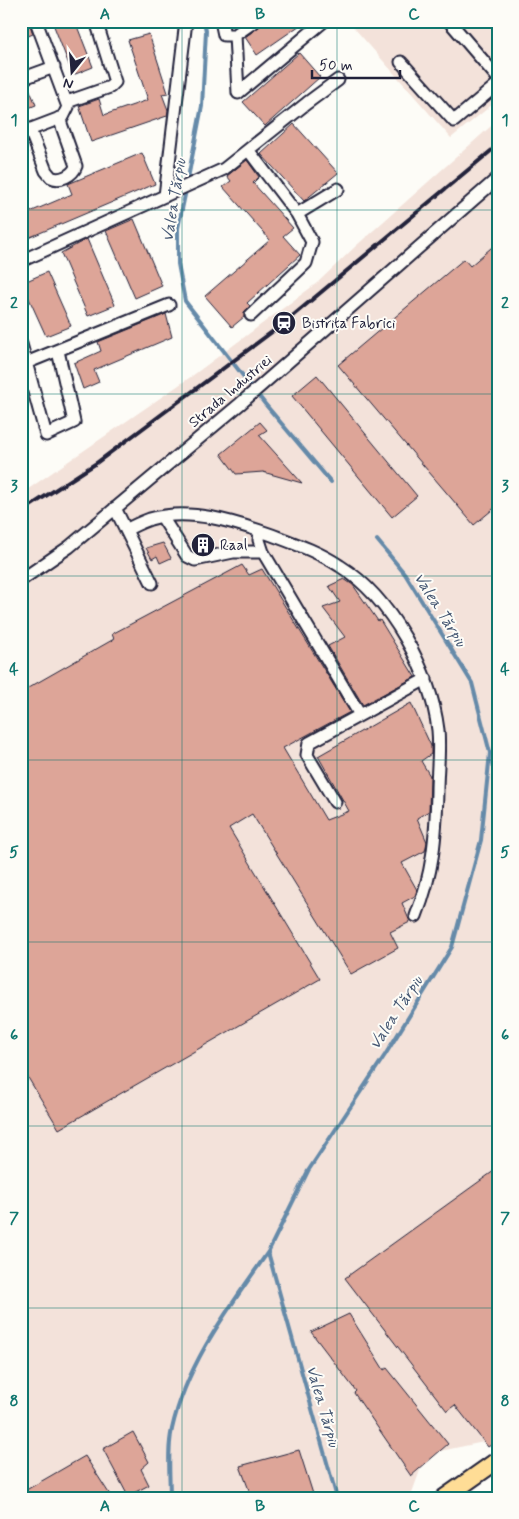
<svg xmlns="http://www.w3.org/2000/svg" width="519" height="1519" font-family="Mynerve,sans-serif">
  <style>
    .built { fill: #f3e2da }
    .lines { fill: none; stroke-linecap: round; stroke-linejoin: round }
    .stream { stroke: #658aa9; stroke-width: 4 }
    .building { fill: #dda598; stroke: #22223b }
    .minor-casing { stroke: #22223b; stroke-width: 15 }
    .highway-casing { stroke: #22223b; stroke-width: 20 }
    .minor { stroke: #fdfcf7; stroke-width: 11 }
    .highway { stroke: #ffdd96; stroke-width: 16 }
    .rail { stroke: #22223b; stroke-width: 4 }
    .grid { fill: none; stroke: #0f766e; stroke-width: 1; stroke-opacity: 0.55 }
    .labels { text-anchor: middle; stroke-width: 4; stroke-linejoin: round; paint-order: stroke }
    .poi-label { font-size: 15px; fill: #22223b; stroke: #fdfcf7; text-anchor: start }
    .street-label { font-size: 15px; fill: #22223b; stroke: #fdfcf7 }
    .water-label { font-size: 16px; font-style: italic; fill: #445672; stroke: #fdfcf7 }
    .neatline { fill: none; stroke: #0f766e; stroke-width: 2 }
    .grid-label { font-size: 16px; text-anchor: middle; font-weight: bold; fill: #0f766e }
  </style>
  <rect width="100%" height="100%" fill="#fdfcf7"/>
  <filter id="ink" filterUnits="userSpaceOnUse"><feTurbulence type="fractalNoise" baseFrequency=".02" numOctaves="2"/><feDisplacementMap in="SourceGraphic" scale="10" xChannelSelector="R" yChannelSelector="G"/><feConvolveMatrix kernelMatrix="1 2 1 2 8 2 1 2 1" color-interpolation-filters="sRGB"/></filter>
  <g filter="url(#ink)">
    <path class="built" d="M348,21H498V100L451,138Z
      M498,120V1439L426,1454L410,1498H21V494L192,376L317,283L357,245Z"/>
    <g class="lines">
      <path class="stream" d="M187,183L202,106L206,31L204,21
        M186,190L178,228V264L185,301L265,404L331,482
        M170,1498C170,1476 167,1450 172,1429C187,1362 230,1307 268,1252
        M337,1498L268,1252L308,1171L385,1055L452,947L481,840L490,753L472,683L405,574L377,540"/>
    </g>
    <path class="building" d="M21,21H29L33,34L21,39Z
      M52,21H75L93,67L73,75Z
      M262,21H306L257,55L245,37L259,27Z
      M149,34L168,93L162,94L168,110L167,116L91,142L79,106L99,99L104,115L148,100L128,40Z
      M299,53L320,77L265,126L243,102Z
      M29,88L36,105L21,111V91Z
      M294,124L338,173L304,201L261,154Z
      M142,153L155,184L21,241V192L30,212L72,194L68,184Z
      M247,160L259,177L253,183L293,228L283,236L300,255L247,303L250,306L244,312V317L232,327L205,296L270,240L223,187L231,181L227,176Z
      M134,219L162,286L135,298L106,231Z
      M87,239L115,305L88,316L61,253Z
      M498,242V505L474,525L338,365L464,259L470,266Z
      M47,272L71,326L46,336L22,283Z
      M166,314L172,337L94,370L99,382L83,389L74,363L101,351L98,342Z
      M317,375L417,496L392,517L292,396Z
      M260,422L267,430L259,435L302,483L263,472L236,474L221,454Z
      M198,535L202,538L208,535L214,546L196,552L192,543Z
      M163,543L171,558L160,563L157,556L152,559L146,548Z
      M242,565L249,575L262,569L350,712L283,748L326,820L349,811L318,756L411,703L431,746V754L421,761L430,776L429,811L417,818L427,842L425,851L402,863L417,890L415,896L402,903L410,922L390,932L398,948L351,974L252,814L229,828L320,979L59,1129L21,1066V692L114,639L112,634Z
      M344,579L353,585L378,621L380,620L415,677L363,705L328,646L345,637L323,608L340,602L329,586Z
      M498,1168V1440L488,1447L455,1405L447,1411L345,1278Z
      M349,1314L384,1370L387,1368L448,1444L411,1476L354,1393L356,1391L311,1332Z
      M133,1432L149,1462L141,1469L149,1485L128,1496L103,1449Z
      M299,1450L313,1494L300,1498H252L240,1466Z
      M85,1456L112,1498H21V1493Z"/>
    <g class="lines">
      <g class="minor-casing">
        <path id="minor" d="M221,21L224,35H235
          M255,21L235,35L238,93L324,21
          M449,21L498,78
          M401,62L454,121L498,84
          M21,79L54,67
          M67,102L110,87L115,82L96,21
          M30,130L46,171L51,177C60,182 73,175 76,166L59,118
          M21,133L63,117L68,107L36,21
          M249,151L297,214L312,242L306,263L251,315
          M165,196L186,21
          M297,214L338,189
          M21,261L224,169L307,103L338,80
          M21,344L46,435L74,422L58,351
          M26,363L169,305
          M115,508L152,583
          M162,517L187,556L195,560L233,552H263
          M126,530C133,526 142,522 150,519C189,507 235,522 272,535C296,544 319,552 340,566C391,598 431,672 438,730C440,750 437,771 437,791C436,837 433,873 416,916
          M260,531L259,540L263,552L360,715
          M21,580L69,547L240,404L498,178
          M335,802L307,755L309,743L426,679"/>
      </g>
      <g class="highway-casing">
        <path id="highway" d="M444,1498L498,1460"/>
      </g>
      <use href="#minor" class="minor"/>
      <use href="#highway" class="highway"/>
      <path class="rail" d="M21,512L95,464L284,323L498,145"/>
    </g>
  </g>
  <path class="grid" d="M182,21V1498M337,21V1498M21,210H498M21,394H498M21,576H498M21,760H498M21,942H498M21,1126H498M21,1308H498"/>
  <defs>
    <g id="station-disc" transform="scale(1.25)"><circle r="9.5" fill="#22223b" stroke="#fdfcf7"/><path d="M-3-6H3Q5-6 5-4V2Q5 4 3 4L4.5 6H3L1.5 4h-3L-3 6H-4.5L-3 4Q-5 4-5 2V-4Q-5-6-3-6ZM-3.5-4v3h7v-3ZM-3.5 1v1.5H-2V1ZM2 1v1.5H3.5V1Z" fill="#fff"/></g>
    <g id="building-disc" transform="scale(1.25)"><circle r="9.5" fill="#22223b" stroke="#fdfcf7"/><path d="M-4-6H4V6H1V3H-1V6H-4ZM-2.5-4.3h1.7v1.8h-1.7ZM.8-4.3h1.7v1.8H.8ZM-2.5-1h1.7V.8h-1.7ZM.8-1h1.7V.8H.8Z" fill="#fff"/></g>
  </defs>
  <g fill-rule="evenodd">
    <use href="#station-disc" x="284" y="323"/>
    <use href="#building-disc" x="203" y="545"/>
  </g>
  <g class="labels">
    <g class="poi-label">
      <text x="302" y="328">Bistrița Fabrici</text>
      <text x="220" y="550">Raal</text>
    </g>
    <g class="street-label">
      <text transform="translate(230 391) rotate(-40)" y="5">Strada Industriei</text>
    </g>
    <g class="water-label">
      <text transform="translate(173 200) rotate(-81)" y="6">Valea Tărpiu</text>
      <text transform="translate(441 609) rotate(58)" y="6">Valea Tărpiu</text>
      <text transform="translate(395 1012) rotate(-57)" y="6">Valea Tărpiu</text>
      <text transform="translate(324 1406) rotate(74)" y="6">Valea Tărpiu</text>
    </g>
  </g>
  <rect width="519" height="1519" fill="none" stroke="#fdfcf7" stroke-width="55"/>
  <g transform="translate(72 72) rotate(197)" stroke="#fdfcf7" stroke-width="4" paint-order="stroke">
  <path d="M0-4L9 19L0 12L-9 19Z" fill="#22223b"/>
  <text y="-8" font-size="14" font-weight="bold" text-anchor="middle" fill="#22223b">N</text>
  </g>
  <path d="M312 70v8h88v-8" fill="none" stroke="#22223b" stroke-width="2.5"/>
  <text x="319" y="70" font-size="15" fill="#22223b" stroke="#fdfcf7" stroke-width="4" paint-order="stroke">50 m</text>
  <rect x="28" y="28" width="464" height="1464" class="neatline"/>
  <g class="grid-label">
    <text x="105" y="19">A</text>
    <text x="260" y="19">B</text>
    <text x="414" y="19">C</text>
    <text x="14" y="125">1</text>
    <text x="505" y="125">1</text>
    <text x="14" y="308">2</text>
    <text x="505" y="308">2</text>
    <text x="14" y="491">3</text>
    <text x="505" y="491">3</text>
    <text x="14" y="674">4</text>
    <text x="505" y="674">4</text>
    <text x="14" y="857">5</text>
    <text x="505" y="857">5</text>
    <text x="14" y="1040">6</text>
    <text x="505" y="1040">6</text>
    <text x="14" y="1223">7</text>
    <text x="505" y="1223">7</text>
    <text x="14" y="1406">8</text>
    <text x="505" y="1406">8</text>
    <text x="105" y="1511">A</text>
    <text x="260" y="1511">B</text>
    <text x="414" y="1511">C</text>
  </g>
</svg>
